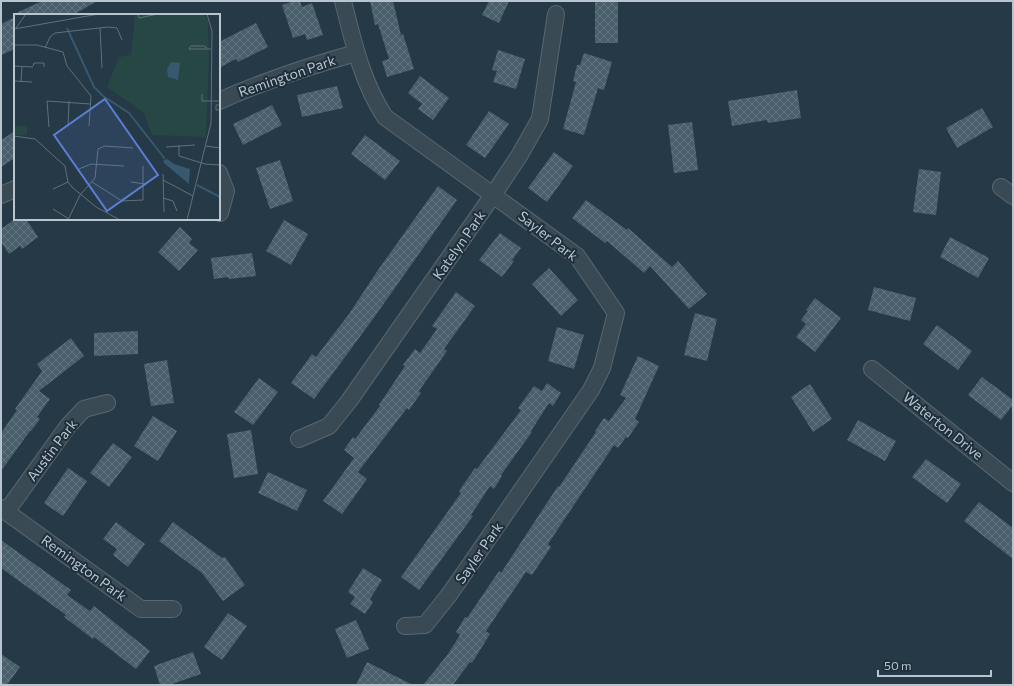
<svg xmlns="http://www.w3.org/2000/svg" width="1014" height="686" font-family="Commissioner,sans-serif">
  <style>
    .building { fill: url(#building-cross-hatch) }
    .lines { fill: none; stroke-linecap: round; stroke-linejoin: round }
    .minor-casing { stroke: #586872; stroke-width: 18 }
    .minor { stroke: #3a4a55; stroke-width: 16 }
    .labels { text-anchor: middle; stroke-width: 4; stroke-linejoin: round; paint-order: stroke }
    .street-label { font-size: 14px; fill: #b8c5ce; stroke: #1e2f3b }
    .inset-river { fill: none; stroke: #37586e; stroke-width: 2 }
    .inset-road { fill: none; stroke: #60717c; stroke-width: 1 }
    .view { fill: #5b7ed4; fill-opacity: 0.15; stroke: #5b7ed4; stroke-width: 2 }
    .inset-edge { fill: none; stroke: #b8c5ce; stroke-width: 2 }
  </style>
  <defs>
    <pattern id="building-cross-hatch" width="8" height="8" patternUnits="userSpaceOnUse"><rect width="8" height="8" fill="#495f6c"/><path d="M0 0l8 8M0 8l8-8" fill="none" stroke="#617480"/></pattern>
  </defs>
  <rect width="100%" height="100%" fill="#253946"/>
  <path class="building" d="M42,1H97L73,15H12Z
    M294,1H300L302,7L312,3L323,35L307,40L305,34L293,38L282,5Z
    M370,1H393L401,35L403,34L414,69L387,77L382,61L389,59L378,24L375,25Z
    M489,1H509L499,23L482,15Z
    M618,1V43H595V2Z
    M15,17V49L1,55V24Z
    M256,23L268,47L238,62L236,59L219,68V42Z
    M498,50L525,59L516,89L493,82L497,71L492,70Z
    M584,53L612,62L604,90L598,88L584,135L563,129L576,82L573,81L577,65H580Z
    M420,76L449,98L433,120L418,109L422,104L408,93Z
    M337,86L343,108L302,117L297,95Z
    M797,90L801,118L768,123L767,120L732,126L728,101Z
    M272,105L282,125L243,145L233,124Z
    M982,108L993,127L957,148L946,128Z
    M489,111L509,124L485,158L466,145Z
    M692,122L698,170L674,173L668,125Z
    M15,131V158L1,167V140Z
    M365,135L400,161L385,180L351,154Z
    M554,152L573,166L547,202L528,188Z
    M280,160L293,201L270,209L256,168Z
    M919,169L941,172L936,215L913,212Z
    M438,186L457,200L373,319L314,399L291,383L312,354L316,357L349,314L378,270Z
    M586,200L627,230L628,228L672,267L678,261L707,294L689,309L650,266L644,273L607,241L605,243L572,218Z
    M15,219H26L38,237L22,249L20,246L9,254L1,242V229Z
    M284,220L308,234L291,265L266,251Z
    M180,227L192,239L189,243L198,250L179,271L158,252Z
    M500,233L521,248L512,260L514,261L502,277L479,260Z
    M950,237L989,258L978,278L940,257Z
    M252,253L256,276L229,279L228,277L214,279L211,258Z
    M549,268L578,300L561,316L532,284Z
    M874,287L916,298L910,321L868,310Z
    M456,292L475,306L444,349L447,351L419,391L421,393L409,410L407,408L358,472L367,479L342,514L323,501L354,458L344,450L353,437L355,439L380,406L379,405L405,366L403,365L415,349L420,353L437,329L432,326Z
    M815,298L841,318L815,352L796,337L806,324L801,320L808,311L806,310Z
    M695,313L717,319L707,361L684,355Z
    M937,325L972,351L958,370L923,344Z
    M557,327L584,335L574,369L548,361Z
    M138,331V354L94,356V333Z
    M71,338L84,356L39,391L50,399L37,417L40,419L31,431H30L1,471V433L17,410L15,409L42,371L37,364Z
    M638,356L659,366L635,419L639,422L628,438L626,437L618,448L614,445L548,544L551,547L532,575L526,572L486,631L490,634L472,663L470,662L453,685H423L448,654L460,635L456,632L465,617L467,618L499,571L501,573L558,486L559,487L596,432L595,431L604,418L609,421L626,398L620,395Z
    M167,360L174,403L151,406L144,364Z
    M982,377L1013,400V405L1001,420L968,395Z
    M259,378L278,392L253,425L234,412Z
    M547,383L561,393L553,406L549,403L531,431L532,432L501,475L502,476L494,489L490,486L471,515L473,516L419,590L401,577L461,493L459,491L475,468L477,469L521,410L518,408L534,386L542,391Z
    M810,384L832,419L813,432L791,397Z
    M153,416L177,431L158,461L134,446Z
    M858,420L896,441L885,461L847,440Z
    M251,430L258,474L234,478L227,434Z
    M113,443L132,457L109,487L90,473Z
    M926,459L961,484L947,503L912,477Z
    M68,468L87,481L63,516L44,503Z
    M268,472L307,490L297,511L258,493Z
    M979,502L1013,528V559L964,521Z
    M116,522L145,544L128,567L113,555L117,549L103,539Z
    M173,522L222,558L225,557L245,585L223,601L202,573L159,541Z
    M1,540L71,590L67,595L90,611L94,606L150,651L136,669L94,637L93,639L64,617L66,615L1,568Z
    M363,568L382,580L370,599L373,602L365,614L350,604L355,597L348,592Z
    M228,613L247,626L222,660L204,647Z
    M356,620L369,649L347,658L335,629Z
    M193,652L201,674L169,685H160L154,666Z
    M1,654L20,667L7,685H1Z
    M367,662L413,685H356Z"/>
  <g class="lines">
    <g class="minor-casing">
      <path id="minor" d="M343,1C353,41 362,82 385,117L577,256L616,313L602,368L591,390L449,595L425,625L405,626
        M219,101C264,81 309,66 356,53
        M219,173L226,191L220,213
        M1001,187L1013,196
        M1,195L15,189
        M872,369L1013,483
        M299,439L329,426L349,401L493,195L519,156L540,119L556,14
        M1,508L141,609H173
        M6,512L68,426L84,409L107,403"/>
    </g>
    <use href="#minor" class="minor"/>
  </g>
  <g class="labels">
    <g class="street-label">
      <text transform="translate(287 76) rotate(-19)" y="5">Remington Park</text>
      <text transform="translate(548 236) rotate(38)" y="5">Sayler Park</text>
      <text transform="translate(459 245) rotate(-55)" y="5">Katelyn Park</text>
      <text transform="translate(943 426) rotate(39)" y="5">Waterton Drive</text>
      <text transform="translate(52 450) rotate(-53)" y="5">Austin Park</text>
      <text transform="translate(479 553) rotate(-55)" y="5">Sayler Park</text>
      <text transform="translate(84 568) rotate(36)" y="5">Remington Park</text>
    </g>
  </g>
  <g transform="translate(14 14)">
    <rect width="206" height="206" fill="#253946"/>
    <path d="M0,112H13V121H0Z" fill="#274745"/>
    <path d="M121,0H189L194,6L195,43L192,123L138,121L130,99L93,73L105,43L117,41Z" fill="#274745"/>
    <path d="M157,48L166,49L164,66L154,63L153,55ZM153,145L160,150L176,155L175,170L151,150L149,147Z" fill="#37586e"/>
    <path class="inset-river" d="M53,14L80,73L89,82L115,99L151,145M183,171L206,183"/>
    <path class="inset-road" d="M124,0L125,4L144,0M2,14L12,0M86,14L88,54M0,15L85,0M0,15V40M1,31H23L49,38L53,52L77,82L75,112M31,34L36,23L41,19L94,13L103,14L108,26M193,34L190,32H177L175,35H197M0,52L19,53M19,52L20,49H30V53M0,67L18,68M7,68L8,53M188,80V87H206M206,91H202V96H206M54,112L55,87M35,113L33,87L76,90M0,122L21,125L51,152L54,168L59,174L82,193L106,206M165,131V142L191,150L206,151M192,132L206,134M152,133L181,131M65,155L77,150L110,152M149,160L150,198M149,166L179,182M78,168L108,187L129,186V152M117,168L131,170M39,175L54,168M149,184L159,187L163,197M39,195L55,205M54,206L66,181L81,164L84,135L91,132L119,134M173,206L197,109L198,17L193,0"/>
    <path class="view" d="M91,85L144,161L93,197L40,121Z"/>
    <rect width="206" height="206" class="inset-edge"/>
  </g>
  <rect width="1014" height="686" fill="none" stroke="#b8c5ce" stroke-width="4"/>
  <path d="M878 670v6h113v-6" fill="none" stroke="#b8c5ce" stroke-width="2"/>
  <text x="884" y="670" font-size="12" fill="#b8c5ce" stroke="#1e2f3b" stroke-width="3" paint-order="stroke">50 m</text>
</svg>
